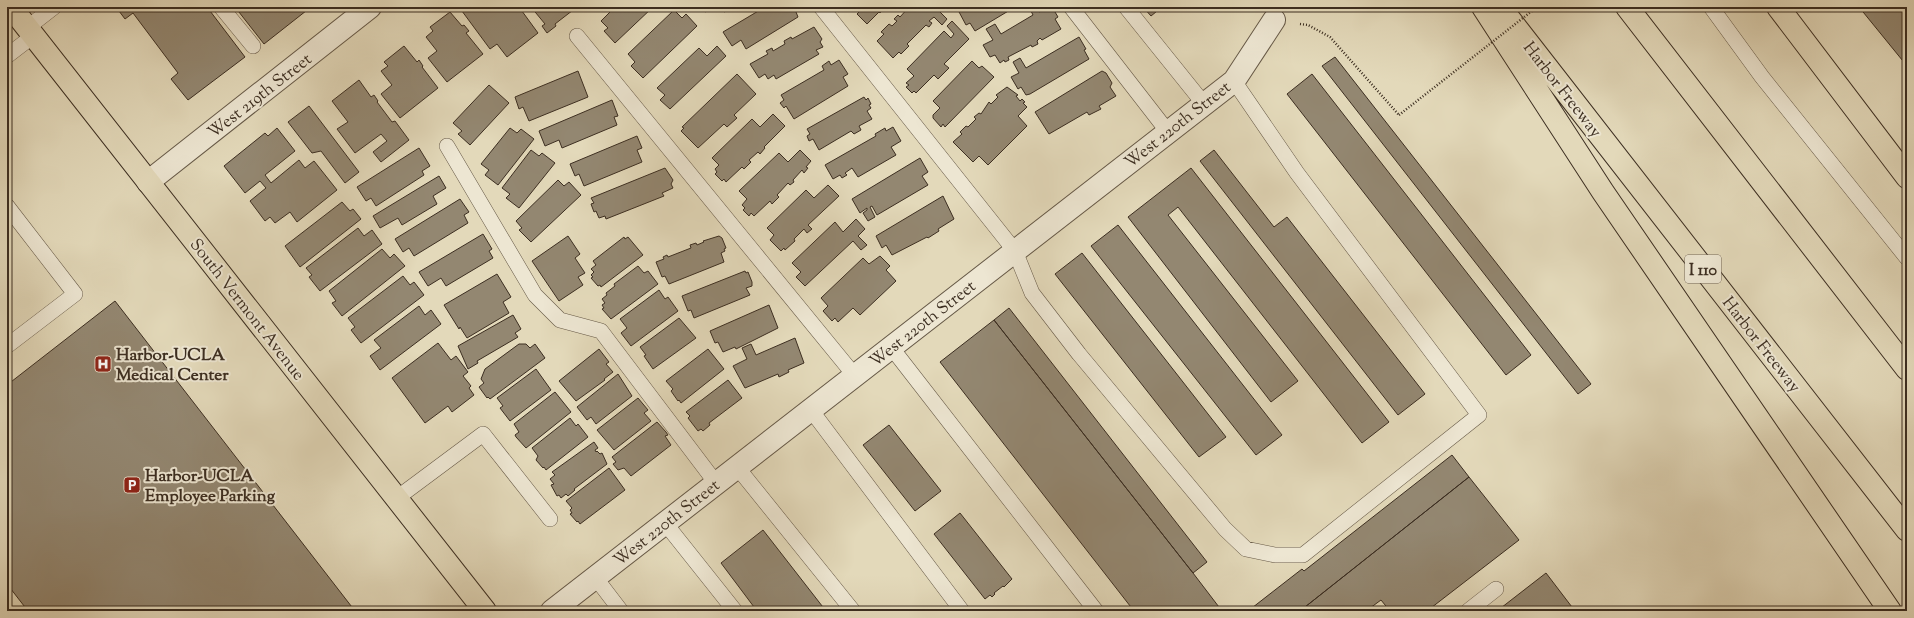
<svg xmlns="http://www.w3.org/2000/svg" width="1914" height="618" font-family="'Sorts Mill Goudy',serif">
  <style>
    .building { fill: #938771; stroke: #3c2e21 }
    .lines { fill: none; stroke-linecap: round; stroke-linejoin: round }
    .lane-casing { stroke: #665947; stroke-width: 16 }
    .street-casing { stroke: #665947; stroke-width: 24 }
    .primary-casing { stroke: #3c2e21; stroke-width: 24 }
    .highway-casing { stroke: #3c2e21; stroke-width: 24 }
    .path { stroke: #3c2e21; stroke-width: 2.5; stroke-dasharray: 1 2; stroke-linecap: butt }
    .lane { stroke: #ede6d2; stroke-width: 15 }
    .street { stroke: #ede6d2; stroke-width: 22 }
    .primary { stroke: #e3d9ba; stroke-width: 22 }
    .highway { stroke: #e3d9ba; stroke-width: 22 }
    .path-bridge { stroke: #3c2e21; stroke-width: 2.5; stroke-dasharray: 1 2; stroke-linecap: butt }
    .labels { text-anchor: middle; stroke-width: 4; stroke-linejoin: round; paint-order: stroke }
    .shield { fill: #ede6d2; stroke: #716556; stroke-width: 1 }
    .shield-label { font-size: 16px; font-weight: bold; fill: #3c2e21 }
    .street-label { font-size: 17px; fill: #3c2e21; stroke: #ede6d2 }
    .poi-label { font-size: 17px; font-weight: bold; fill: #3c2e21; stroke: #ede6d2; text-anchor: start }
  </style>
  <rect width="100%" height="100%" fill="#e3d9ba"/>
  <filter id="stains"><feTurbulence type="fractalNoise" baseFrequency=".005" numOctaves="4"/><feColorMatrix values="0 0 0 0 .2 0 0 0 0 .09 0 0 0 0 .02 0 0 0 .5 -.17"/></filter>
  <radialGradient id="worn" r=".72"><stop offset=".6" stop-color="#630" stop-opacity="0"/><stop offset="1" stop-color="#630" stop-opacity=".3"/></radialGradient>
  <path class="building" d="M116,7H207L245,57L188,100L171,79L178,73L133,13L125,19Z
    M235,7H311L264,44Z
    M459,7H519L538,33L507,57L497,44L490,49Z
    M531,7H577L555,24L556,26L547,33L542,26L545,24Z
    M615,7H653L615,43L604,31L608,28L601,21Z
    M702,7H713L705,12Z
    M720,7H733L724,12Z
    M765,7H794L798,17L746,49L741,40L732,46L723,32Z
    M864,7H884L880,13L879,12L867,24L857,14Z
    M909,7H943L939,11L947,19L942,25L934,17L929,21L932,23L929,27L926,25L907,44L909,46L901,54L899,52L893,58L877,41L884,34L881,32L889,24L892,26L897,21L894,19L898,15L900,17Z
    M964,7H1015L975,31L970,23L966,25L958,10Z
    M1042,7H1052L1058,17L1055,19L1061,29L1042,40L1040,38L1037,41L1038,44L1032,47L1031,45L1008,57L1009,60L1005,62L1004,60L1000,63L995,55L990,57L983,45L993,40L986,29L995,24L1001,34L1033,15L1031,11L1037,8L1039,12L1041,11L1039,8Z
    M1143,7H1162L1151,16Z
    M1859,7H1907V66Z
    M674,10L682,18L686,14L697,26L643,78L631,66L635,62L628,54Z
    M450,12L462,26L464,25L469,31L466,33L483,54L447,82L428,58L437,51L426,37L433,31L430,27Z
    M952,21L969,39L944,64L949,68L938,79L934,75L916,93L914,91L912,93L906,87L909,85L906,83L914,76L907,69L944,31L951,38L954,34L947,26Z
    M814,27L822,39L820,42L823,47L816,50L819,54L776,79L774,75L768,79L765,74L759,78L750,64L768,54L766,51L772,48L773,51L785,44L784,41L791,37L792,39Z
    M1079,37L1086,49L1084,50L1089,59L1030,94L1026,95L1021,87L1018,89L1011,77L1019,73L1013,62L1020,58L1026,68Z
    M404,46L417,62L419,60L423,66L422,67L438,88L400,118L381,94L392,85L381,71L388,66L384,62Z
    M717,46L726,56L670,109L660,100L665,95L657,88L699,48L707,56Z
    M1335,57L1591,384L1578,394L1322,66Z
    M839,60L848,74L843,77L848,86L794,119L786,106L784,108L780,103L784,100L781,95L824,70L822,66L829,61L831,65Z
    M972,61L979,68L982,66L994,77L945,127L943,124L941,127L933,118V115L940,108L933,101Z
    M578,71L588,97L529,121L523,107L519,109L515,97Z
    M1102,71L1106,73L1112,83L1110,87L1116,96L1099,106L1101,109L1089,115L1087,112L1049,134L1035,112Z
    M737,74L756,94L734,115L737,118L727,127L724,124L698,148L681,131L684,128L682,127Z
    M1312,74L1531,355L1506,375L1287,94Z
    M359,80L371,97L374,95L378,101L377,102L392,122L395,121L409,140L381,162L373,152L387,141L381,134L355,153L337,129L348,122L332,101Z
    M489,85L509,103L470,145L458,134L462,131L453,123Z
    M1007,87L1018,95L1016,96L1020,101L1022,99L1025,102L1023,103L1027,107L1018,116L1027,126L988,165L979,156L973,162L953,142L962,134L960,132L966,126L968,127L976,119L974,117L979,113L981,114L989,102L991,104L998,97L996,95Z
    M864,97L866,100L868,98L871,104L869,105L871,108L867,111L872,119L859,126L861,130L854,134L851,131L819,150L813,139L809,141L807,136L810,134L807,129Z
    M612,100L618,116L614,117L617,125L562,148L559,140L545,146L539,131Z
    M309,106L359,172L345,183L321,151L312,153L288,122Z
    M773,114L785,126L764,147L765,148L760,154L758,152L749,160L751,162L744,169L742,167L726,182L724,179L722,181L715,174L717,172L715,169L719,165L712,158L752,119L760,127Z
    M893,127L901,141L891,147L896,155L858,177L852,168L845,173L847,175L842,178L840,175L833,179L825,165L876,136L875,134L885,128L886,131Z
    M277,128L295,151L265,175L271,183L299,160L305,168L314,161L337,190L297,222L290,212L275,223L270,217L265,221L250,201L266,188L260,181L245,193L224,166L265,133L268,136Z
    M510,128L517,133L521,129L534,139L498,185L485,175L489,170L481,164Z
    M637,136L642,148L637,150L642,162L584,186L579,174L575,176L570,164Z
    M419,148L430,166L422,171L424,175L376,206L371,198L366,201L357,187Z
    M531,150L539,156L542,153L555,163L519,208L506,198L510,194L502,188Z
    M800,150L811,161L806,167L808,168L804,173L802,170L793,180L794,182L790,185L788,183L777,195L779,197L772,204L770,201L754,216L751,213L749,216L743,210L745,208L742,205L747,199L739,191L779,153L788,162Z
    M1214,150L1274,227L1287,217L1425,394L1398,415L1200,161Z
    M920,158L928,172L922,176L928,185L877,215L872,206L870,207L875,217L868,221L863,213L867,210V208L860,213L852,199Z
    M665,168L673,180L671,184L673,188L662,193L664,196L606,219L605,216L599,218L596,211L594,212L591,204L594,203L591,198Z
    M1191,168L1389,422L1362,443L1178,207L1168,215L1298,381L1271,402L1128,217Z
    M439,176L446,188L433,196L437,204L402,225L398,218L380,228L373,216Z
    M558,180L564,186L569,182L581,195L531,242L519,230L522,228L516,221Z
    M828,185L839,196L808,225L812,229L807,233L804,229L794,239L795,241L785,250L784,248L781,251L770,240L774,235L767,228L806,190L814,198Z
    M943,196L954,219L938,229L939,231L928,238L927,237L892,255L886,245L882,248L876,236Z
    M460,199L469,212L464,215L468,223L414,256L409,248L403,252L395,239Z
    M342,202L350,211L353,209L361,219L300,267L285,246Z
    M856,219L865,229L858,236L867,245L861,250L853,241L805,286L796,277L801,272L792,263L835,222L843,232Z
    M1118,225L1282,435L1256,455L1091,246Z
    M358,228L364,236L372,230L382,244L320,291L309,277L312,275L306,268Z
    M483,234L492,249L489,251L493,258L446,286L441,278L428,286L419,272Z
    M568,236L580,254L575,258L585,273L578,277L583,285L559,301L532,261Z
    M719,236L722,238L726,248L724,249L725,251L721,253L724,262L669,284L665,276L662,277L656,262L664,259L663,257L667,255L668,257L691,248L690,245L696,243L697,245L704,242L703,241Z
    M624,237L625,239L628,237L643,255L601,287L600,285L598,286L591,278L593,277L591,275L594,272L591,269L596,265L593,261Z
    M382,249L390,258L394,254L405,266L342,316L332,303L336,301L329,291Z
    M1082,253L1226,437L1199,457L1055,274Z
    M880,256L890,266L886,270L896,281L860,315L853,308L838,322L835,318L832,321L823,311L828,306L821,298L863,258L869,264Z
    M638,266L644,273L648,271L658,284L611,319L602,309L604,308L602,305L605,303L602,299L607,295L606,293L615,286L614,284Z
    M745,271L746,273L748,272L752,282V286L746,288L750,295L694,318L691,310L688,311L682,296Z
    M497,274L511,297L503,302L509,313L467,338L460,327L459,329L444,305Z
    M403,276L410,285L414,282L424,295L361,343L351,330L355,327L348,318Z
    M659,290L665,299L668,297L678,311L631,346L621,333L627,328L620,319Z
    M115,301L355,611H28L7,584V385Z
    M769,305L778,328L736,349L735,347L723,352L718,342L715,343L710,331Z
    M419,306L425,315L431,310L441,324L380,370L370,356L381,348L374,340Z
    M1009,308L1207,562L1193,573L994,320Z
    M513,315L521,329L515,333L518,337L477,361L478,363L468,369L458,346Z
    M679,318L696,338L653,369L644,356L646,355L640,347Z
    M994,320L1193,573L1222,611H1134L940,362Z
    M795,338L804,363L788,370L789,372L779,377L778,374L745,388L733,366L747,359L742,348L751,344L756,355Z
    M438,343L451,360L456,356L468,372L463,376L471,386L469,388L474,395L452,412L448,406L425,423L392,378Z
    M519,344H526L530,348L535,344L545,358L490,399L488,397L487,398L479,387L484,383L481,379L485,369Z
    M599,349L609,362L606,364L613,372L604,379L605,380L576,401L559,381Z
    M708,349L724,369L681,403L679,400L678,401L671,391L673,389L666,381Z
    M536,369L551,390L510,421L500,408L503,406L497,398Z
    M618,374L632,396L596,424L591,417L587,420L577,407Z
    M728,380L742,398L709,423L710,425L703,431L701,429L698,431L688,418L690,416L686,412Z
    M555,392L571,412L526,448L516,437L515,435L519,432L514,424Z
    M638,398L648,410L644,413L651,421L614,450L597,430Z
    M570,418L576,426L578,424L588,437L546,470L544,467L543,468L536,460L538,456L532,448Z
    M657,422L666,432L668,435L665,436L671,445L631,476L624,468L618,470L613,464L616,462L612,457Z
    M889,425L941,491L915,511L863,445Z
    M594,442L598,448L595,450L596,452L597,451L600,454L602,453L607,464L574,489L575,490L568,496L566,494L561,498L559,495L557,496L551,485L554,484L550,479L555,475L552,472Z
    M1452,455L1469,477L1300,611H1248L1302,569L1304,571Z
    M609,468L625,490L580,524L578,521L577,522L570,514L572,513L570,510L572,508L566,501Z
    M1469,477L1519,540L1427,611H1390L1381,600L1366,611H1300Z
    M960,513L1012,579L1004,587L1003,586L994,593L995,594L992,597L990,595L985,599L934,534Z
    M763,530L826,611H757L721,563Z
    M1546,573L1575,611H1497Z"/>
  <g class="lines">
    <g class="lane-casing">
      <path id="lane" d="M221,7L253,46
        M821,7L1015,251L1032,293L1079,354L1225,529L1246,549L1275,555H1303L1479,415L1297,173L1234,81
        M1071,7L1168,132
        M1126,7L1204,104
        M1711,7L1762,77L1907,258
        M27,28L54,7
        M577,36L855,376
        M7,56L33,36
        M447,146L535,295L560,320L601,331L716,483
        M7,206L75,294L7,346
        M891,347L1096,611
        M811,410L962,611
        M737,467L853,611
        M397,498L483,434L550,519
        M665,523L735,611
        M595,577L621,611
        M1468,611L1496,589"/>
    </g>
    <g class="street-casing">
      <path id="street" d="M148,182L370,7
        M552,611L1234,81L1274,20"/>
    </g>
    <g class="primary-casing">
      <path id="primary" d="M11,7L485,611"/>
    </g>
    <g class="highway-casing">
      <path id="highway" d="M1483,7L1603,192L1890,611
        M1500,7L1907,530
        M1627,7L1907,369
        M1778,7L1907,177"/>
    </g>
    <path class="path" d="M1300,24L1308,25L1330,37L1399,115"/>
    <use href="#lane" class="lane"/>
    <use href="#street" class="street"/>
    <use href="#primary" class="primary"/>
    <use href="#highway" class="highway"/>
    <path class="path-bridge" d="M1399,115L1537,7"/>
  </g>
  <defs>
    <g id="hospital-square" transform="scale(0.9)"><rect x="-9" y="-9" width="18" height="18" rx="4" fill="#8f2418" stroke="#ede6d2"/><path d="M-5-5h3v3.5h4V-5h3V5h-3V1.5h-4V5h-3Z" fill="#fff"/></g>
    <g id="parking-square" transform="scale(0.9)"><rect x="-9" y="-9" width="18" height="18" rx="4" fill="#8f2418" stroke="#ede6d2"/><path d="M-3.5-5.5H1a3.5 3.5 0 0 1 0 7H-1V5.5H-3.5ZM-1-3.4V-.6H.8a1.4 1.4 0 0 0 0-2.8Z" fill="#fff"/></g>
  </defs>
  <g fill-rule="evenodd">
    <use href="#hospital-square" x="103" y="364"/>
    <use href="#parking-square" x="132" y="485"/>
  </g>
  <g class="labels">
    <rect class="shield" x="1685" y="255" width="36" height="28" rx="3"/>
    <g class="shield-label">
      <text x="1703" y="275">I 110</text>
    </g>
    <g class="street-label">
      <text transform="translate(1563 89) rotate(52)" y="6">Harbor Freeway</text>
      <text transform="translate(259 95) rotate(-38)" y="6">West 219th Street</text>
      <text transform="translate(1177 124) rotate(-38)" y="6">West 220th Street</text>
      <text transform="translate(248 309) rotate(52)" y="6">South Vermont Avenue</text>
      <text transform="translate(922 323) rotate(-38)" y="6">West 220th Street</text>
      <text transform="translate(1762 344) rotate(52)" y="6">Harbor Freeway</text>
      <text transform="translate(666 522) rotate(-38)" y="6">West 220th Street</text>
    </g>
    <g class="poi-label">
      <text x="116" y="360">Harbor-UCLA<tspan x="116" dy="20">Medical Center</tspan></text>
      <text x="145" y="481">Harbor-UCLA<tspan x="145" dy="20">Employee Parking</tspan></text>
    </g>
  </g>
  <rect width="1914" height="618" fill="none" stroke="#e3d9ba" stroke-width="24"/>
  <rect x="8" y="8" width="1898" height="602" fill="none" stroke="#3c2e21" stroke-width="2"/>
  <rect x="12" y="12" width="1890" height="594" fill="none" stroke="#3c2e21"/>
  <rect width="100%" height="100%" filter="url(#stains)"/>
  <rect width="100%" height="100%" fill="url(#worn)"/>
</svg>
